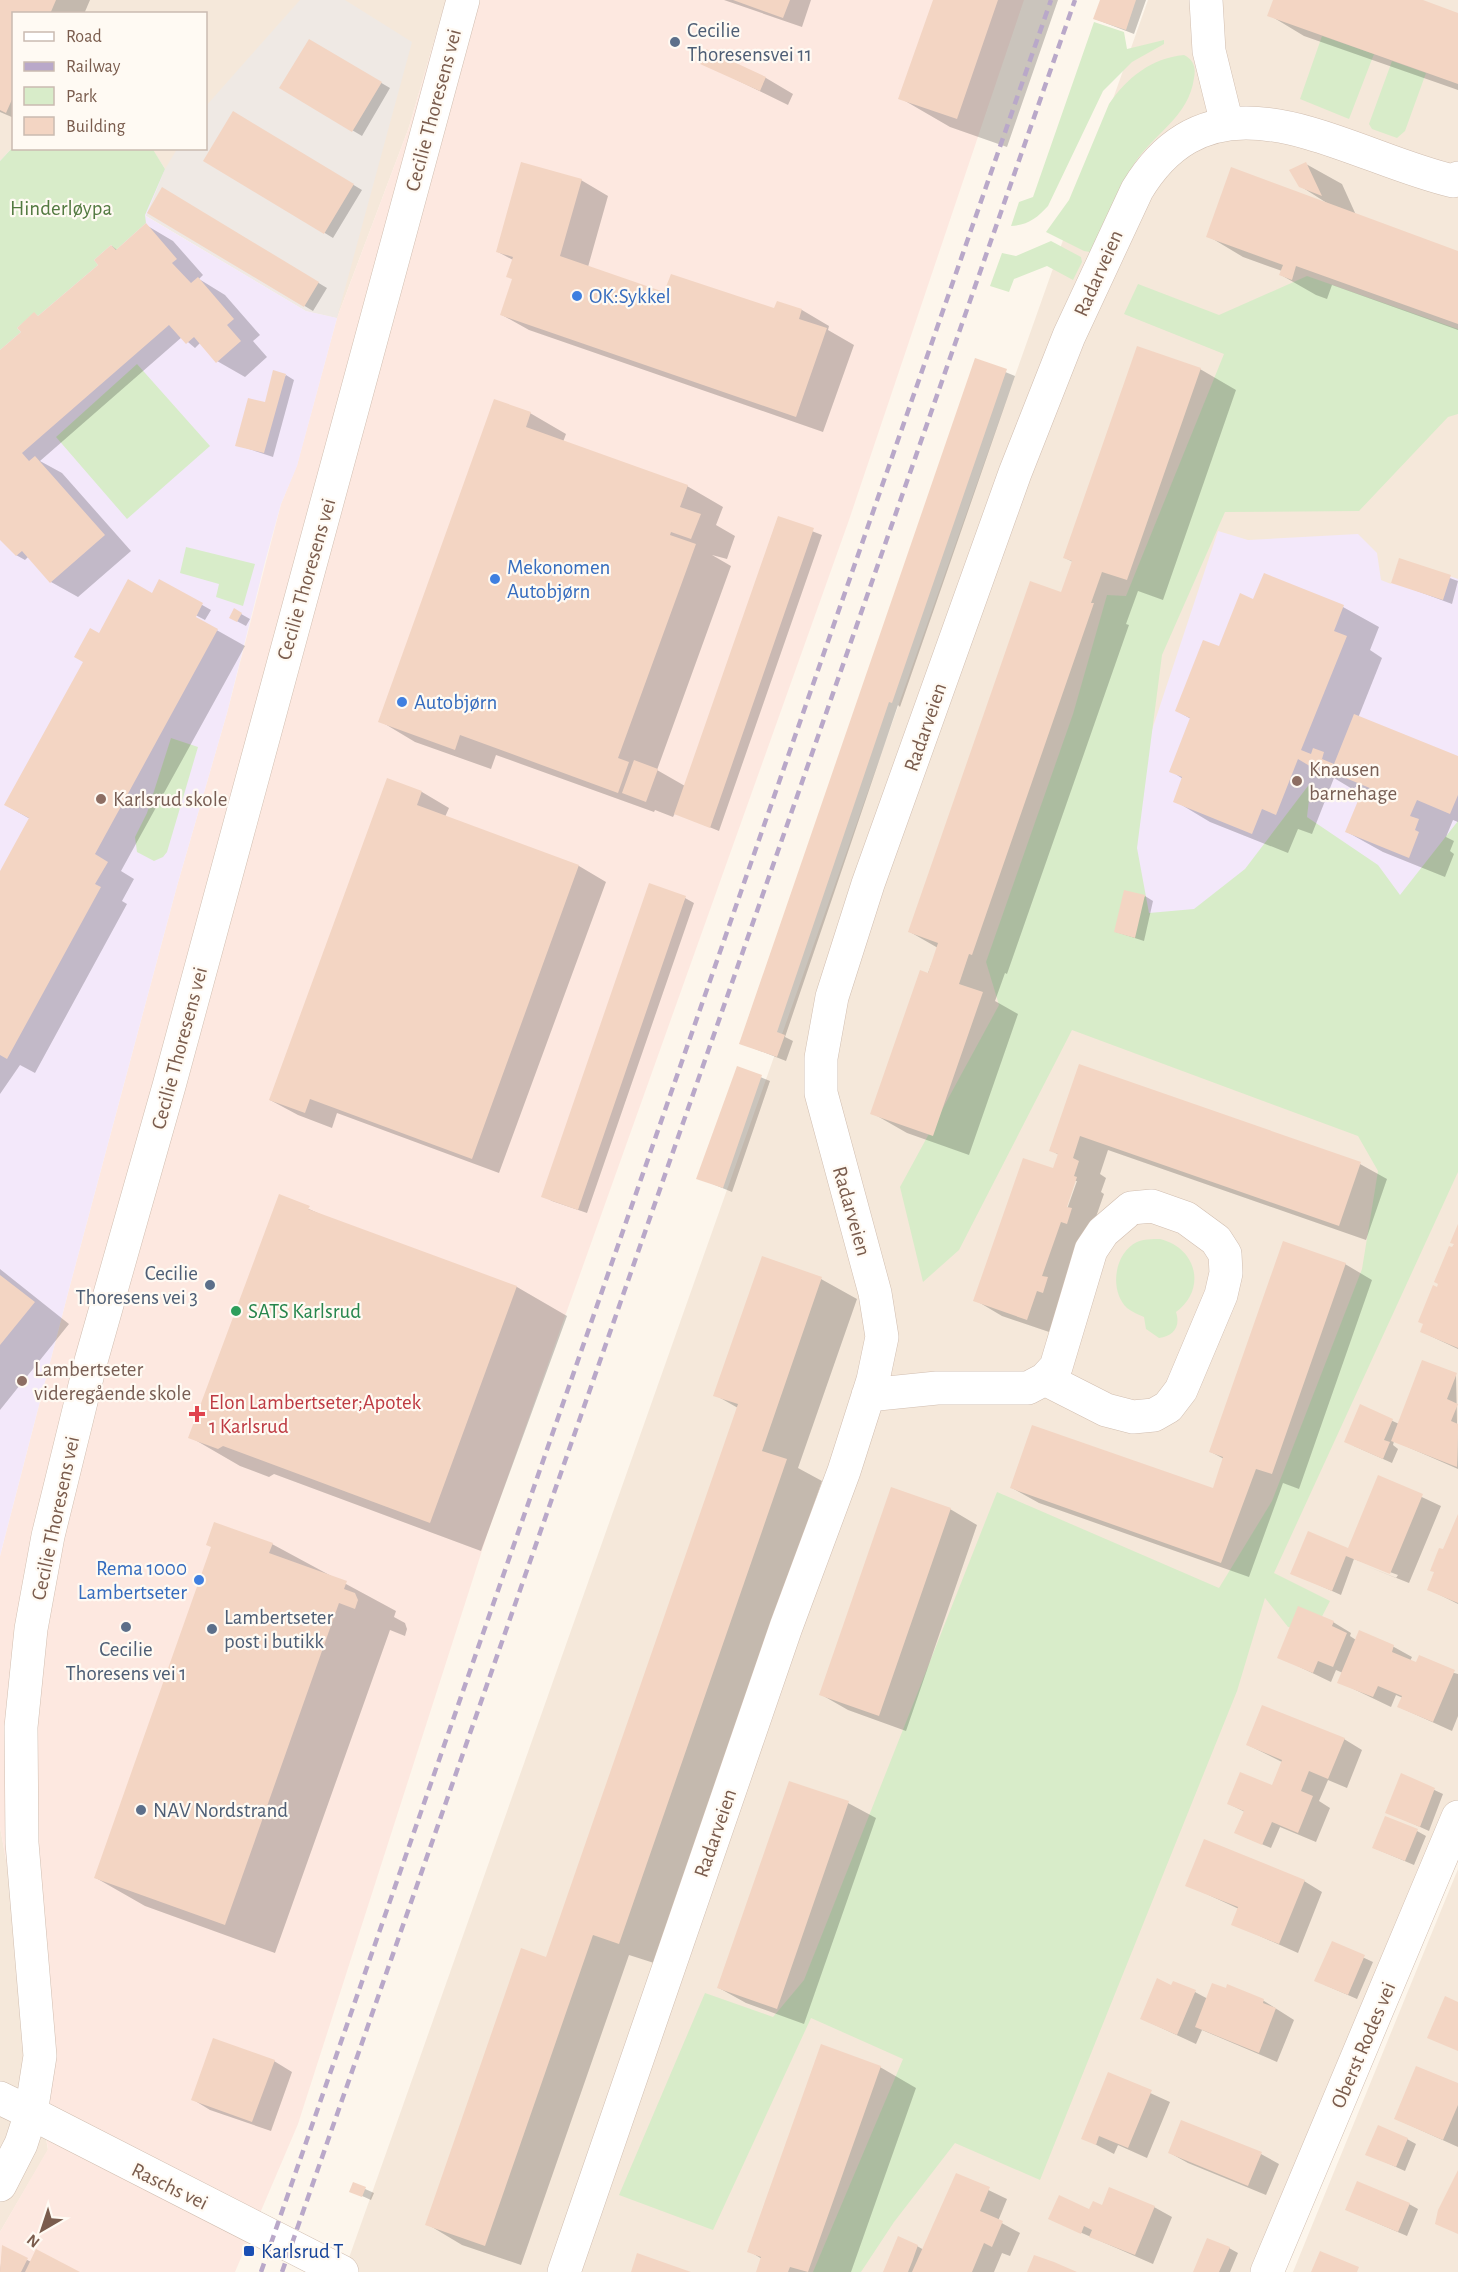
<svg xmlns="http://www.w3.org/2000/svg" width="1458" height="2272" font-family="'Alegreya Sans',sans-serif">
  <style>
    .residential { fill: #f5e8da }
    .commercial { fill: #fde8e0 }
    .industrial { fill: #efe9e4 }
    .education { fill: #f3e8fa }
    .green { fill: #d8ecc9 }
    .shadow { fill: #0003; fill-rule: evenodd }
    .building { fill: #f3d5c3 }
    .lines { fill: none; stroke-linecap: round; stroke-linejoin: round }
    .minor-casing { stroke: #d1beb0; stroke-width: 34 }
    .tertiary-casing { stroke: #d1beb0; stroke-width: 34 }
    .minor { stroke: #fff; stroke-width: 33 }
    .tertiary { stroke: #fff; stroke-width: 33 }
    .rail { stroke: #b9a8c9; stroke-width: 4.5; stroke-dasharray: 9 6; stroke-linecap: butt }
    .service-dot { fill: #5c6f8a; stroke: #fffaf3; stroke-width: 2 }
    .shop-dot { fill: #3f7fe0; stroke: #fffaf3; stroke-width: 2 }
    .education-dot { fill: #8d6e63; stroke: #fffaf3; stroke-width: 2 }
    .leisure-dot { fill: #2e9e5b; stroke: #fffaf3; stroke-width: 2 }
    .health-dot { fill: #e0444e; stroke: #fffaf3; stroke-width: 2 }
    .transit-dot { fill: #1a4fb4; stroke: #fffaf3; stroke-width: 2 }
    .labels { text-anchor: middle; stroke-width: 4.5; stroke-linejoin: round; paint-order: stroke }
    .service-label { font-size: 21px; fill: #4e5e75; stroke: #fffaf3; text-anchor: start }
    .street-label { font-size: 21px; fill: #7a5c4d; stroke: #fffaf3 }
    .park-label { font-size: 21px; fill: #537a41; stroke: #fffaf3 }
    .shop-label { font-size: 21px; fill: #366cbe; stroke: #fffaf3; text-anchor: start }
    .education-label { font-size: 21px; fill: #785e54; stroke: #fffaf3; text-anchor: start }
    .leisure-label { font-size: 21px; fill: #27864d; stroke: #fffaf3; text-anchor: start }
    .health-label { font-size: 21px; fill: #be3a42; stroke: #fffaf3; text-anchor: start }
    .transit-label { font-size: 21px; fill: #164399; stroke: #fffaf3; text-anchor: start }
  </style>
  <rect width="100%" height="100%" fill="#fdf6ec"/>
  <path class="residential" d="M0,0H446L409,127L337,318L306,311L145,215L165,169L152,149L206,148V14H14L13,147L0,161Z
    M1148,0H1458V1861L1282,2272H344Z
    M0,1827L10,1882L21,1990L48,2150L0,2232Z
    M1458,1869V2272H1293Z"/>
  <path class="commercial" d="M446,0H1024L849,520L487,1535L298,2124L235,2272H0V2232L48,2149L21,1990L10,1882L0,1827V1556L68,1293L177,886L227,713L281,504L297,465L337,318L409,127Z"/>
  <path class="industrial" d="M300,0H345L412,42L337,318L306,311L145,215L165,169L177,149L206,148V106Z"/>
  <path class="education" d="M13,147L152,149L165,169L146,216L306,311L337,318L297,466L281,504L265,562L227,713L177,886L68,1293L0,1556V161Z
    M1218,531L1248,540L1358,534L1377,553L1381,580L1391,584L1399,559L1458,579V891L1069,980Z"/>
  <path class="green" d="M1094,22L1124,32L1127,49L1164,40V44L1132,62L1103,91L1048,206C1037,218 1028,225 1011,226L1019,202L1033,197Z
    M1322,36L1374,54L1349,119L1300,99Z
    M1184,55C1194,60 1196,68 1194,78C1189,117 1154,133 1134,164C1117,192 1104,222 1090,252L1084,251L1046,232L1069,200L1109,104C1127,78 1151,58 1184,55Z
    M1392,61L1426,73L1405,131L1397,138L1372,129L1369,124Z
    M13,147L152,148L165,169L145,215L146,223L116,250L111,245L94,260L98,265L38,316L34,313L17,328L21,332L0,350V161Z
    M1051,241L1081,257L1082,262L1073,280L1047,266L1014,279L1009,292L990,286L1002,253L1016,256Z
    M1307,276L1458,329V414L1448,417L1359,511L1225,512L1162,655L1137,848L1149,913L1194,909L1245,869L1311,782L1307,817L1378,865L1400,895L1458,821V1172L1274,1573L1330,1601L1315,1630L1288,1627L1265,1598L1237,1691L1040,2180L955,2143L894,2222L861,2272H813L903,2059L811,2018L713,2230L619,2195L705,1993L773,2017L804,1980L997,1492L1219,1588L1272,1501L1362,1269L1378,1171L1358,1136L1072,1030L959,1250L923,1282L900,1187L999,1005L986,962L1073,714L1107,595L1126,596L1224,354L1124,314L1138,284L1219,315Z
    M137,364L210,446L127,519L56,437Z
    M186,547L255,564L243,606L216,597L219,584L180,573Z
    M171,738L198,747L167,852L163,857L154,861L137,852L135,837L147,813Z
    M1160,1239C1197,1248 1207,1289 1176,1312C1181,1327 1173,1336 1159,1338L1146,1329L1144,1317C1139,1315 1132,1312 1127,1308C1109,1291 1114,1253 1137,1242C1144,1239 1152,1239 1160,1239Z"/>
  <path class="shadow" d="M0,0H90L84,14H14V118L0,112Z
    M724,0H811L802,27Z
    M934,0H1058L1007,147L950,127L900,98Z
    M1102,0H1146L1134,34L1095,19Z
    M1274,0H1418L1458,14V90L1304,36L1269,15Z
    M309,41L390,88L362,136L281,88Z
    M707,51L766,78L793,94L788,105L702,63Z
    M233,113L362,190L333,238L205,160Z
    M1306,164L1342,184L1356,215L1458,253V330L1332,285L1327,299L1316,295L1281,275L1282,271L1243,257L1208,236L1330,205L1300,186Z
    M581,180L608,196L588,267L665,294L775,310L778,303L802,310L829,326L828,330L854,345L823,432L529,330L502,315L514,279L513,260L498,252Z
    M162,189L327,288L313,311L149,212Z
    M146,225L173,241L203,275L199,279L225,295L260,335L253,341L267,357L245,377L217,361L201,342L195,348L182,337L40,461L62,473L131,551L78,597L51,582L29,556L25,560L16,555L0,537V352L100,265L112,246L117,250Z
    M976,360L1015,376L900,707L898,705L785,1037L793,1041L786,1061L740,1043Z
    M1200,369L1236,390L1163,600L1138,591L1126,624L1129,625L1007,974L1005,973L995,1001L1018,1014L969,1155L907,1133L872,1113L938,948L910,932L1062,594L1073,562L1065,558Z
    M286,375L294,380L273,457L237,445Z
    M530,413L566,434L563,442L687,486L723,507L716,525L735,536L727,559L712,555L731,566L657,770L685,786L778,518L822,535L719,831L675,813L673,817L655,810L654,812L496,755L491,769L415,742L380,721Z
    M1400,560L1458,581L1452,604L1393,582Z
    M160,581L211,610L205,620L182,608L181,610L245,646L121,871L134,879L122,901L127,904L35,1073L20,1065L0,1094V874L30,819L6,805L100,635L153,595Z
    M1254,601L1343,607L1379,627L1370,650L1382,658L1358,718L1458,757V822L1453,820L1446,837L1454,841L1450,851L1454,854L1445,877L1383,852L1347,832L1373,803L1377,795L1355,787L1354,790L1334,778L1312,834L1298,829L1288,853L1210,822L1175,801L1183,779L1171,771L1191,719L1177,711Z
    M234,610L250,619L246,626L231,618Z
    M388,780L422,792L449,808L445,817L579,866L606,882L499,1173L337,1113L332,1128L298,1115L270,1100Z
    M1145,896L1153,901L1144,941L1116,932Z
    M685,898L694,903L587,1213L552,1201L543,1196Z
    M1080,1066L1360,1164L1387,1179L1366,1240L1108,1150L1100,1174L1106,1178L1101,1192L1104,1194L1055,1334L1002,1316L975,1300L1054,1170L1059,1155L1050,1150ZM1074,1181H1077L1065,1215L1063,1214Z
    M738,1068L770,1081L732,1192L698,1178Z
    M280,1196L331,1219L517,1287L567,1316L481,1551L274,1474L269,1477L240,1466L190,1437Z
    M1458,1228V1349L1422,1332L1453,1249Z
    M1345,1264L1372,1280L1299,1489L1283,1483L1249,1577L1039,1503L1012,1488L1214,1489L1224,1459L1211,1452Z
    M0,1269L69,1324L0,1410Z
    M821,1279L857,1299L798,1468L822,1481L654,1963L629,1955L521,2265L462,2245L427,2224L547,1959L738,1408L715,1395Z
    M1456,1374L1458,1469L1394,1441L1393,1445L1398,1449L1392,1463L1354,1446L1361,1406L1399,1424Z
    M1379,1477L1441,1506L1409,1583L1364,1565L1396,1578L1398,1575L1354,1559L1341,1595L1292,1573L1349,1550Z
    M950,1509L977,1525L906,1731L848,1710L820,1694Z
    M1458,1517V1604L1428,1589Z
    M272,1544L396,1611L394,1617L405,1623L407,1629L405,1636L390,1630L275,1953L145,1906L96,1878Z
    M1333,1622L1351,1633L1350,1636L1356,1640L1360,1632L1394,1647L1412,1657L1410,1661L1458,1674V1716L1452,1731L1399,1707L1403,1698L1396,1695L1391,1707L1339,1682L1343,1673L1336,1670L1331,1682L1279,1657Z
    M1344,1739L1362,1750L1347,1788L1328,1780L1319,1801L1330,1808L1316,1842L1280,1827L1271,1848L1245,1837V1812L1229,1804L1272,1787L1282,1762L1248,1745Z
    M1402,1775L1443,1794L1429,1831L1387,1812Z
    M848,1803L876,1818L804,2024L746,2003L719,1988Z
    M1417,1831L1426,1836L1414,1865L1374,1848Z
    M1304,1881L1322,1892L1298,1953L1233,1924L1239,1909L1187,1885Z
    M1332,1943L1373,1962L1357,1999L1325,1985Z
    M1228,1986L1264,2001L1294,2020L1277,2062L1202,2030L1196,2044L1142,2019L1195,1992L1208,1999L1227,1990Z
    M274,2061L292,2072L271,2131L210,2110L192,2099Z
    M880,2067L916,2088L851,2272H758L762,2259L749,2251Z
    M1108,2074L1170,2102L1147,2158L1118,2145L1114,2154L1083,2138Z
    M1458,2085V2147L1396,2119Z
    M1407,2139L1416,2144L1405,2171L1367,2154Z
    M1170,2153L1261,2154L1279,2164L1266,2195L1188,2163Z
    M957,2175L1007,2199L998,2221L1020,2233L1010,2256L1002,2253L994,2272H885L917,2246L924,2250Z
    M354,2184L374,2193L371,2200L351,2191Z
    M1409,2204L1418,2209L1407,2236L1347,2210Z
    M1103,2207H1154L1172,2217L1153,2264L1059,2223Z
    M3,2247L31,2262L77,2272H0Z
    M1229,2248L1238,2253L1230,2272H1195Z"/>
  <path class="building" d="M0,0H56L50,14H14V95L6,113L0,110Z
    M733,0H790L783,18Z
    M933,0H998L957,119L898,99Z
    M1100,0H1136L1126,30L1093,19Z
    M1273,0H1423L1458,13V84L1267,16Z
    M309,39L382,82L352,132L279,88Z
    M706,49L766,77L760,91L700,64Z
    M233,111L354,184L324,234L203,161Z
    M521,162L582,179L560,256L664,292L671,274L774,308L777,301L802,309L799,319L827,328L796,417L500,315L512,279L506,277L513,257L496,252Z
    M1306,162L1322,196L1299,187L1289,170Z
    M1231,167L1458,251V324L1296,266L1292,280L1279,275L1283,265L1206,237Z
    M162,187L319,282L304,307L147,213Z
    M146,223L177,259L172,263L191,283L198,277L234,319L227,325L241,341L216,363L194,337L186,344L169,325L22,453L29,461L35,456L105,535L50,583L22,551L16,556L0,540V350L21,332L17,328L34,312L38,316L98,265L94,260L111,245L116,250Z
    M1137,346L1201,368L1127,580L1102,572L1091,603H1094L972,955L969,954L959,984L983,992L933,1136L870,1114L920,970L928,973L938,943L908,932L1030,581L1061,592L1072,561L1063,558Z
    M975,358L1007,369L892,703L889,702L777,1032L785,1035L777,1057L739,1044Z
    M273,370L286,374L264,453L235,446L248,398L265,402Z
    M494,399L531,412L526,427L688,485L680,507L701,514L691,539L671,532L670,535L696,544L618,758L629,762L618,793L460,735L455,750L378,722Z
    M778,516L814,528L710,828L674,814Z
    M1399,558L1451,575L1443,600L1391,583Z
    M1264,573L1344,605L1334,631L1347,636L1301,750L1311,754L1313,748L1324,752L1322,759L1334,764L1354,714L1458,756V795L1450,814L1417,800L1410,816L1419,819L1415,830L1419,832L1409,858L1345,832L1360,796L1373,801L1377,791L1319,767L1318,771L1298,759L1276,815L1262,809L1252,834L1173,802L1182,777L1169,772L1190,718L1175,711L1203,640L1219,646L1240,593L1253,599Z
    M128,579L152,593L159,579L203,603L196,617L218,629L95,854L108,862L95,884L101,887L7,1059L0,1055V871L29,818L4,805L83,662L74,657L90,628L99,633Z
    M234,608L242,613L237,622L229,618Z
    M634,760L658,769L646,802L622,793Z
    M387,778L422,791L417,805L579,865L472,1159L310,1099L305,1113L269,1100Z
    M649,883L686,896L578,1210L541,1197Z
    M1124,890L1145,895L1135,938L1114,932Z
    M1079,1064L1361,1162L1339,1226L1080,1136L1073,1158L1079,1161L1074,1176L1077,1177L1067,1207L1072,1208L1067,1224L1061,1222L1042,1276L1048,1277L1043,1293L1037,1291L1027,1320L973,1301L1023,1158L1053,1168L1058,1154L1049,1151Z
    M737,1066L762,1075L723,1188L696,1179Z
    M279,1194L310,1206L308,1209L517,1286L430,1523L223,1446L218,1449L188,1438Z
    M1458,1224V1348L1420,1332L1423,1324L1418,1322L1433,1285L1437,1287L1438,1284L1434,1282L1449,1246L1452,1247L1454,1244L1450,1243Z
    M1283,1241L1346,1263L1272,1474L1256,1469L1221,1563L1010,1488L1032,1425L1213,1488L1223,1457L1209,1452Z
    M762,1256L822,1277L762,1451L787,1459L619,1944L593,1935L485,2246L425,2225L521,1948L546,1957L738,1404L713,1396Z
    M0,1275L35,1302L0,1345Z
    M1422,1360L1457,1373L1447,1399L1458,1404L1451,1421L1458,1424L1457,1467L1391,1441Z
    M1360,1404L1393,1419L1384,1440L1390,1442L1383,1459L1344,1442Z
    M1378,1475L1423,1494L1390,1574L1346,1556L1332,1591L1290,1574L1308,1531L1348,1548Z
    M891,1487L951,1508L879,1716L819,1695Z
    M1458,1514V1603L1427,1590L1434,1572L1430,1571L1439,1548L1443,1549Z
    M214,1522L273,1543L269,1553L347,1581L344,1589L355,1593L358,1600L355,1609L339,1603L225,1925L94,1878L211,1547L206,1545Z
    M1298,1606L1334,1621L1332,1626L1347,1633L1333,1667L1318,1661L1313,1673L1277,1658Z
    M1359,1630L1394,1645L1392,1652L1416,1662L1419,1655L1455,1670L1433,1722L1397,1707L1402,1696L1378,1686L1373,1697L1337,1683Z
    M1262,1705L1345,1738L1328,1779L1309,1771L1301,1791L1313,1796L1298,1833L1272,1822L1262,1845L1234,1833L1244,1811L1227,1804L1240,1772L1272,1785L1282,1760L1246,1745Z
    M1401,1773L1435,1788L1420,1827L1385,1813Z
    M789,1781L849,1801L777,2009L717,1988Z
    M1385,1816L1418,1829L1405,1861L1372,1848Z
    M1204,1839L1305,1880L1279,1944L1231,1925L1238,1907L1185,1886Z
    M1332,1941L1365,1955L1348,1995L1314,1981Z
    M1157,1978L1171,1985L1173,1981L1196,1990L1177,2035L1140,2019Z
    M1212,1983L1226,1988L1227,1984L1264,1999L1263,2003L1276,2008L1259,2053L1195,2027Z
    M1445,1996L1458,2002V2051L1427,2038Z
    M213,2038L275,2060L252,2122L191,2100Z
    M821,2044L881,2066L808,2272L790,2267L788,2272H756L761,2257L747,2252Z
    M1416,2066L1458,2083V2105L1443,2140L1394,2119Z
    M1108,2072L1152,2090L1128,2148L1099,2136L1096,2145L1081,2139Z
    M1181,2120L1262,2152L1248,2186L1168,2153Z
    M1378,2125L1408,2138L1396,2167L1365,2155Z
    M1458,2170V2234L1435,2224L1438,2210Z
    M956,2173L990,2187L980,2211L1003,2221L992,2247L984,2243L972,2272H912Z
    M1357,2181L1410,2203L1398,2232L1345,2210Z
    M353,2182L366,2187L362,2197L349,2192Z
    M1109,2187L1155,2206L1135,2255L1089,2237L1092,2230L1084,2226L1081,2234L1048,2219L1059,2195L1089,2209L1093,2201L1102,2205Z
    M898,2236L918,2245L912,2262L908,2272H883Z
    M1207,2238L1230,2247L1219,2272H1193Z
    M2,2245L28,2258L21,2272H0Z
    M36,2249L80,2272H25Z
    M1320,2251L1359,2267L1357,2272H1311Z
    M637,2253L691,2272H631Z
    M1034,2255L1054,2262L1077,2272H1027Z"/>
  <g class="lines">
    <g class="minor-casing">
      <path id="minor" d="M1206,0L1209,51L1227,124
        M868,1395L937,1388H1028L1045,1379L1056,1367L1091,1250L1103,1232L1131,1208L1152,1206L1186,1218L1216,1240L1225,1254L1226,1273L1221,1295L1181,1390L1168,1407L1154,1415L1133,1417L1106,1410L1045,1379
        M0,2098L31,2113L21,2144L0,2185
        M564,2272L786,1627L844,1471L873,1380L882,1337L875,1293L821,1093V1058L832,997L868,884L1015,473L1069,336L1137,190C1216,59 1345,156 1453,181L1458,178"/>
    </g>
    <g class="tertiary-casing">
      <path id="tertiary" d="M342,2272L31,2113L40,2056L22,1843L21,1727L31,1629L48,1536L91,1361L169,1086L463,0
        M1267,2272L1458,1817"/>
    </g>
    <use href="#minor" class="minor"/>
    <use href="#tertiary" class="tertiary"/>
    <path class="rail" d="M261,2272L1051,0
      M282,2272L1075,0"/>
  </g>
  <g class="service-dot">
    <circle cx="675" cy="42" r="6"/>
    <circle cx="210" cy="1285" r="6"/>
    <circle cx="126" cy="1627" r="6"/>
    <circle cx="212" cy="1629" r="6"/>
    <circle cx="141" cy="1810" r="6"/>
  </g>
  <g class="shop-dot">
    <circle cx="577" cy="296" r="6"/>
    <circle cx="495" cy="579" r="6"/>
    <circle cx="402" cy="702" r="6"/>
    <circle cx="199" cy="1580" r="6"/>
  </g>
  <g class="education-dot">
    <circle cx="1297" cy="781" r="6"/>
    <circle cx="101" cy="799" r="6"/>
    <circle cx="22" cy="1381" r="6"/>
  </g>
  <circle class="leisure-dot" cx="236" cy="1311" r="6"/>
  <path class="health-dot" d="M194 1405h6v6h6v6h-6v6h-6v-6h-6v-6h6z"/>
  <rect class="transit-dot" x="243" y="2245" width="12" height="12" rx="3"/>
  <g class="labels">
    <g class="service-label">
      <text x="687" y="37">Cecilie<tspan x="687" dy="24">Thoresensvei 11</tspan></text>
      <text x="198" y="1280" text-anchor="end">Cecilie<tspan x="198" dy="24">Thoresens vei 3</tspan></text>
      <text x="224" y="1624">Lambertseter<tspan x="224" dy="24">post i butikk</tspan></text>
      <text x="126" y="1656" text-anchor="middle">Cecilie<tspan x="126" dy="24">Thoresens vei 1</tspan></text>
      <text x="153" y="1817">NAV Nordstrand</text>
    </g>
    <g class="street-label">
      <text transform="translate(433 110) rotate(-75)" y="7">Cecilie Thoresens vei</text>
      <text transform="translate(1098 273) rotate(-66)" y="7">Radarveien</text>
      <text transform="translate(306 579) rotate(-74)" y="7">Cecilie Thoresens vei</text>
      <text transform="translate(925 727) rotate(-71)" y="7">Radarveien</text>
      <text transform="translate(179 1048) rotate(-75)" y="7">Cecilie Thoresens vei</text>
      <text transform="translate(852 1211) rotate(74)" y="7">Radarveien</text>
      <text transform="translate(55 1518) rotate(-78)" y="7">Cecilie Thoresens vei</text>
      <text transform="translate(715 1833) rotate(-71)" y="7">Radarveien</text>
      <text transform="translate(1363 2045) rotate(-67)" y="7">Oberst Rodes vei</text>
      <text transform="translate(170 2186) rotate(26)" y="7">Raschs vei</text>
    </g>
    <g class="park-label">
      <text x="61" y="215">Hinderløypa</text>
    </g>
    <g class="shop-label">
      <text x="589" y="303">OK:Sykkel</text>
      <text x="507" y="574">Mekonomen<tspan x="507" dy="24">Autobjørn</tspan></text>
      <text x="414" y="709">Autobjørn</text>
      <text x="187" y="1575" text-anchor="end">Rema 1000<tspan x="187" dy="24">Lambertseter</tspan></text>
    </g>
    <g class="education-label">
      <text x="1309" y="776">Knausen<tspan x="1309" dy="24">barnehage</tspan></text>
      <text x="113" y="806">Karlsrud skole</text>
      <text x="34" y="1376">Lambertseter<tspan x="34" dy="24">videregående skole</tspan></text>
    </g>
    <g class="leisure-label">
      <text x="248" y="1318">SATS Karlsrud</text>
    </g>
    <g class="health-label">
      <text x="209" y="1409">Elon Lambertseter;Apotek<tspan x="209" dy="24">1 Karlsrud</tspan></text>
    </g>
    <g class="transit-label">
      <text x="261" y="2258">Karlsrud T</text>
    </g>
  </g>
  <rect x="12" y="12" width="195" height="138" fill="#fffaf3" stroke="#cabbb1" stroke-width="1.5"/>
  <rect x="24" y="32" width="30" height="9" fill="#ffffff" stroke="#cabbb1" stroke-width="1.5"/>
  <text x="66" y="42" font-size="18" fill="#7a5c4d">Road</text>
  <rect x="24" y="62" width="30" height="9" fill="#b9a8c9" stroke="#cabbb1" stroke-width="1.5"/>
  <text x="66" y="72" font-size="18" fill="#7a5c4d">Railway</text>
  <rect x="24" y="87" width="30" height="18" fill="#d8ecc9" stroke="#cabbb1" stroke-width="1.5"/>
  <text x="66" y="102" font-size="18" fill="#7a5c4d">Park</text>
  <rect x="24" y="117" width="30" height="18" fill="#f3d5c3" stroke="#cabbb1" stroke-width="1.5"/>
  <text x="66" y="132" font-size="18" fill="#7a5c4d">Building</text>
  <g transform="translate(42 2230) rotate(219)" stroke="#fffaf3" stroke-width="4.5" paint-order="stroke">
  <path d="M0-4.5L10 22L0 15L-10 22Z" fill="#7a5c4d"/>
  <text y="-9" font-size="16" font-weight="bold" text-anchor="middle" fill="#7a5c4d">N</text>
  </g>
</svg>
